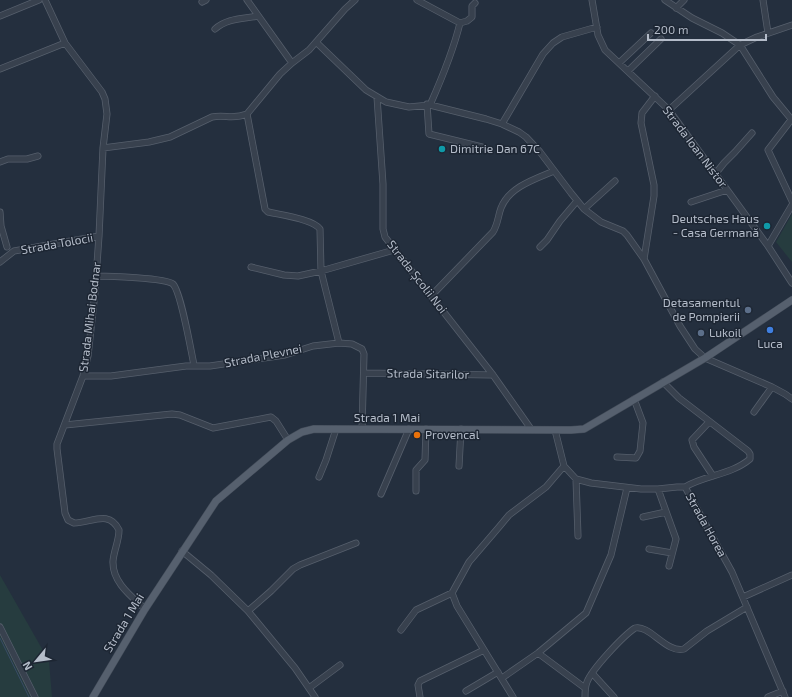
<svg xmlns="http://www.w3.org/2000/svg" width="792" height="697" font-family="'Exo 2',sans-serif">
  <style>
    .green { fill: #263c3f }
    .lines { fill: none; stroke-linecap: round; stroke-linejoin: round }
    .stream { stroke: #394c67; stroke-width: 1 }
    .minor-casing { stroke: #565f6c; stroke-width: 7 }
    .major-casing { stroke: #414a57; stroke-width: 8 }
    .minor { stroke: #38414e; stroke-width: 5.5 }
    .major { stroke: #56606e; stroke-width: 7 }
    .culture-dot { fill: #0f9aa8; stroke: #1d2633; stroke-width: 1.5 }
    .service-dot { fill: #5c6f8a; stroke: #1d2633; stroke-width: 1.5 }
    .shop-dot { fill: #3f7fe0; stroke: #1d2633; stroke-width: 1.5 }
    .food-dot { fill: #e8710a; stroke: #1d2633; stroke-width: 1.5 }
    .labels { text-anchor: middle; stroke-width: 3; stroke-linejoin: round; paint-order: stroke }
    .street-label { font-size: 12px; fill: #b4bcc9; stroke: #1d2633 }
    .poi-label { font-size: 12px; fill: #b4bcc9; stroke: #1d2633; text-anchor: start }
  </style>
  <rect width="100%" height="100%" fill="#242f3e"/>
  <path class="green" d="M792,214V262L776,242Z
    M0,575L49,661L52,697H0Z"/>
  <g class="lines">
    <path class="stream" d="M0,638L29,697"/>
    <g class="minor-casing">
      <path id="minor" d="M45,0L65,43L102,92L105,99L107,114L103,148L99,236L95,292L88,356L83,376L57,444V449L65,513L68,520L74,523C91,523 109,509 119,530C119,541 114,550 113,561C112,582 131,596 145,609
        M247,0L292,63
        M417,0L460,23C453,52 442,78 430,105
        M592,0L598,35L605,50L669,110L768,246L792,283
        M665,0L692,18L722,33L740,45L773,97L792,120
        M763,0L768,33
        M202,2L206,0
        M676,8L684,0
        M0,16L39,0
        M460,23L467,21L472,17V6L475,3
        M215,29C227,18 243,19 258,16
        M316,42L366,90L386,102L409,107L430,105L486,119L502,124L519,132L526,137L540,152L571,193L584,209L601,222L623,231L627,235L644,259L680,326L695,349L705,358L772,387L785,394L792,399
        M619,63L651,33
        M0,69L65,43
        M628,71L661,39
        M377,97L383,184V229L385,237L493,375L531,429
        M427,104L429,134L482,147
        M669,110L740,45L757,37L792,25
        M247,114L265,209L268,212C281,215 313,219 320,229L321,271L339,343
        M791,120L768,150L792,201
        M502,124L543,54L553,43L562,37L597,27
        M103,148L149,142L170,137L212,117C225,114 232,120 247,114L280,74L292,63L309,50L345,9L355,0
        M0,162L8,159H27L38,156
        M716,173L724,163L735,152L752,133
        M691,202L727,190
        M584,209L615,181
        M0,212L1,226L7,247
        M768,246L792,205
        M540,247L547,240L560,221L577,201
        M644,259L654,196V185L641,123L642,113L655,96
        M0,262L14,251L99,236
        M251,267L284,275L298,276L321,271L394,250
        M96,276C108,276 166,278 173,284C181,292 191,351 194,365
        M432,295L493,232C498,224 498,216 501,208C509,187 535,179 554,171
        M364,373L493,375
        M83,376H111L186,366H210L285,355L313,346L339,343L352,344L362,349L364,354L362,429
        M663,382L679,398L748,451L750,454V459C731,475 705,475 685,487
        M754,412L772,387
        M709,422L692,440L694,447L713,476
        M65,425L172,414L180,415L213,428L271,417L276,421L288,440
        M555,430L564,466L576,479L591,483L641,489H658L677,487H685L732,572L785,697
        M617,457L636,458L640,451L643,423L634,399
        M459,466L461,429
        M319,477L326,460L336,429
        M576,479L578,536
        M658,489L676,539L669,566
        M416,491V470L425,460L426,429
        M381,494L409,429
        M643,517L666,512
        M649,549L672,553
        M182,551L211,575L248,611L295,668L315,697
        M743,597L792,575
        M248,611L271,591L293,569L300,565L356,543
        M0,627L35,697
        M401,630L416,610L452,593
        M538,653L585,688
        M592,673L614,697
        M502,678L538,653L586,613L611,555L627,488
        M309,688L340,665
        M466,691L498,672
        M420,697L418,685L420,681L484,650
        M513,697L457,606L452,593L469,562L499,527L509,515L546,487L564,466
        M585,697C585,692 585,687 587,682C592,669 623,636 635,628C649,624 667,654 684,649L707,631L747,607
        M768,697L783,691"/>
    </g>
    <g class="major-casing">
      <path id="major" d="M93,697L145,609L216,501L288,440L302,432L314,429L571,430L584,429L705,358L792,300"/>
    </g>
    <use href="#minor" class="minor"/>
    <use href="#major" class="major"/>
  </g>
  <g class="culture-dot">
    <circle cx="442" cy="149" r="4"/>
    <circle cx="767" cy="226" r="4"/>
  </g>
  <g class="service-dot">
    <circle cx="748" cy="310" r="4"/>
    <circle cx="701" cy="333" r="4"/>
  </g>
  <circle class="shop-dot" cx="770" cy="330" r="4"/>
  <circle class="food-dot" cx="417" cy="435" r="4"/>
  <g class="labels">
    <g class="street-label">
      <text transform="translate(695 147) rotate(53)" y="4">Strada Ioan Nistor</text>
      <text transform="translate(57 244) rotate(-10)" y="4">Strada Tolocii</text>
      <text transform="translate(417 277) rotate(52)" y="4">Strada Școlii Noi</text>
      <text transform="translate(90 317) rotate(-83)" y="4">Strada Mihai Bodnar</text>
      <text transform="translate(263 356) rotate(-11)" y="4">Strada Plevnei</text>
      <text transform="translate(428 374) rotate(1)" y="4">Strada Sitarilor</text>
      <text x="387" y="422">Strada 1 Mai</text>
      <text transform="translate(706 525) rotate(61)" y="4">Strada Horea</text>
      <text transform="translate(124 623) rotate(-59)" y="4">Strada 1 Mai</text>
    </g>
    <g class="poi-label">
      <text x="450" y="153">Dimitrie Dan 67C</text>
      <text x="759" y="223" text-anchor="end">Deutsches Haus<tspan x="759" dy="14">- Casa Germană</tspan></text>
      <text x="740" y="307" text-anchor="end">Detasamentul<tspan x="740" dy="14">de Pompierii</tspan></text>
      <text x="709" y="337">Lukoil</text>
      <text x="770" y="348" text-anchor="middle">Luca</text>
      <text x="425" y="439">Provencal</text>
    </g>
  </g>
  <g transform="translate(36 661) rotate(241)" stroke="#1d2633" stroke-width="3" paint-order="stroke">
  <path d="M0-3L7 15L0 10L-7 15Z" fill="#b4bcc9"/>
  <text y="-6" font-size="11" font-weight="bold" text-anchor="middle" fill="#b4bcc9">N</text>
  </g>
  <path d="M648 34v6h118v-6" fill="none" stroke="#b4bcc9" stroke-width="2"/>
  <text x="654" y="34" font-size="12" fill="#b4bcc9" stroke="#1d2633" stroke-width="3" paint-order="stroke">200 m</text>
</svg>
